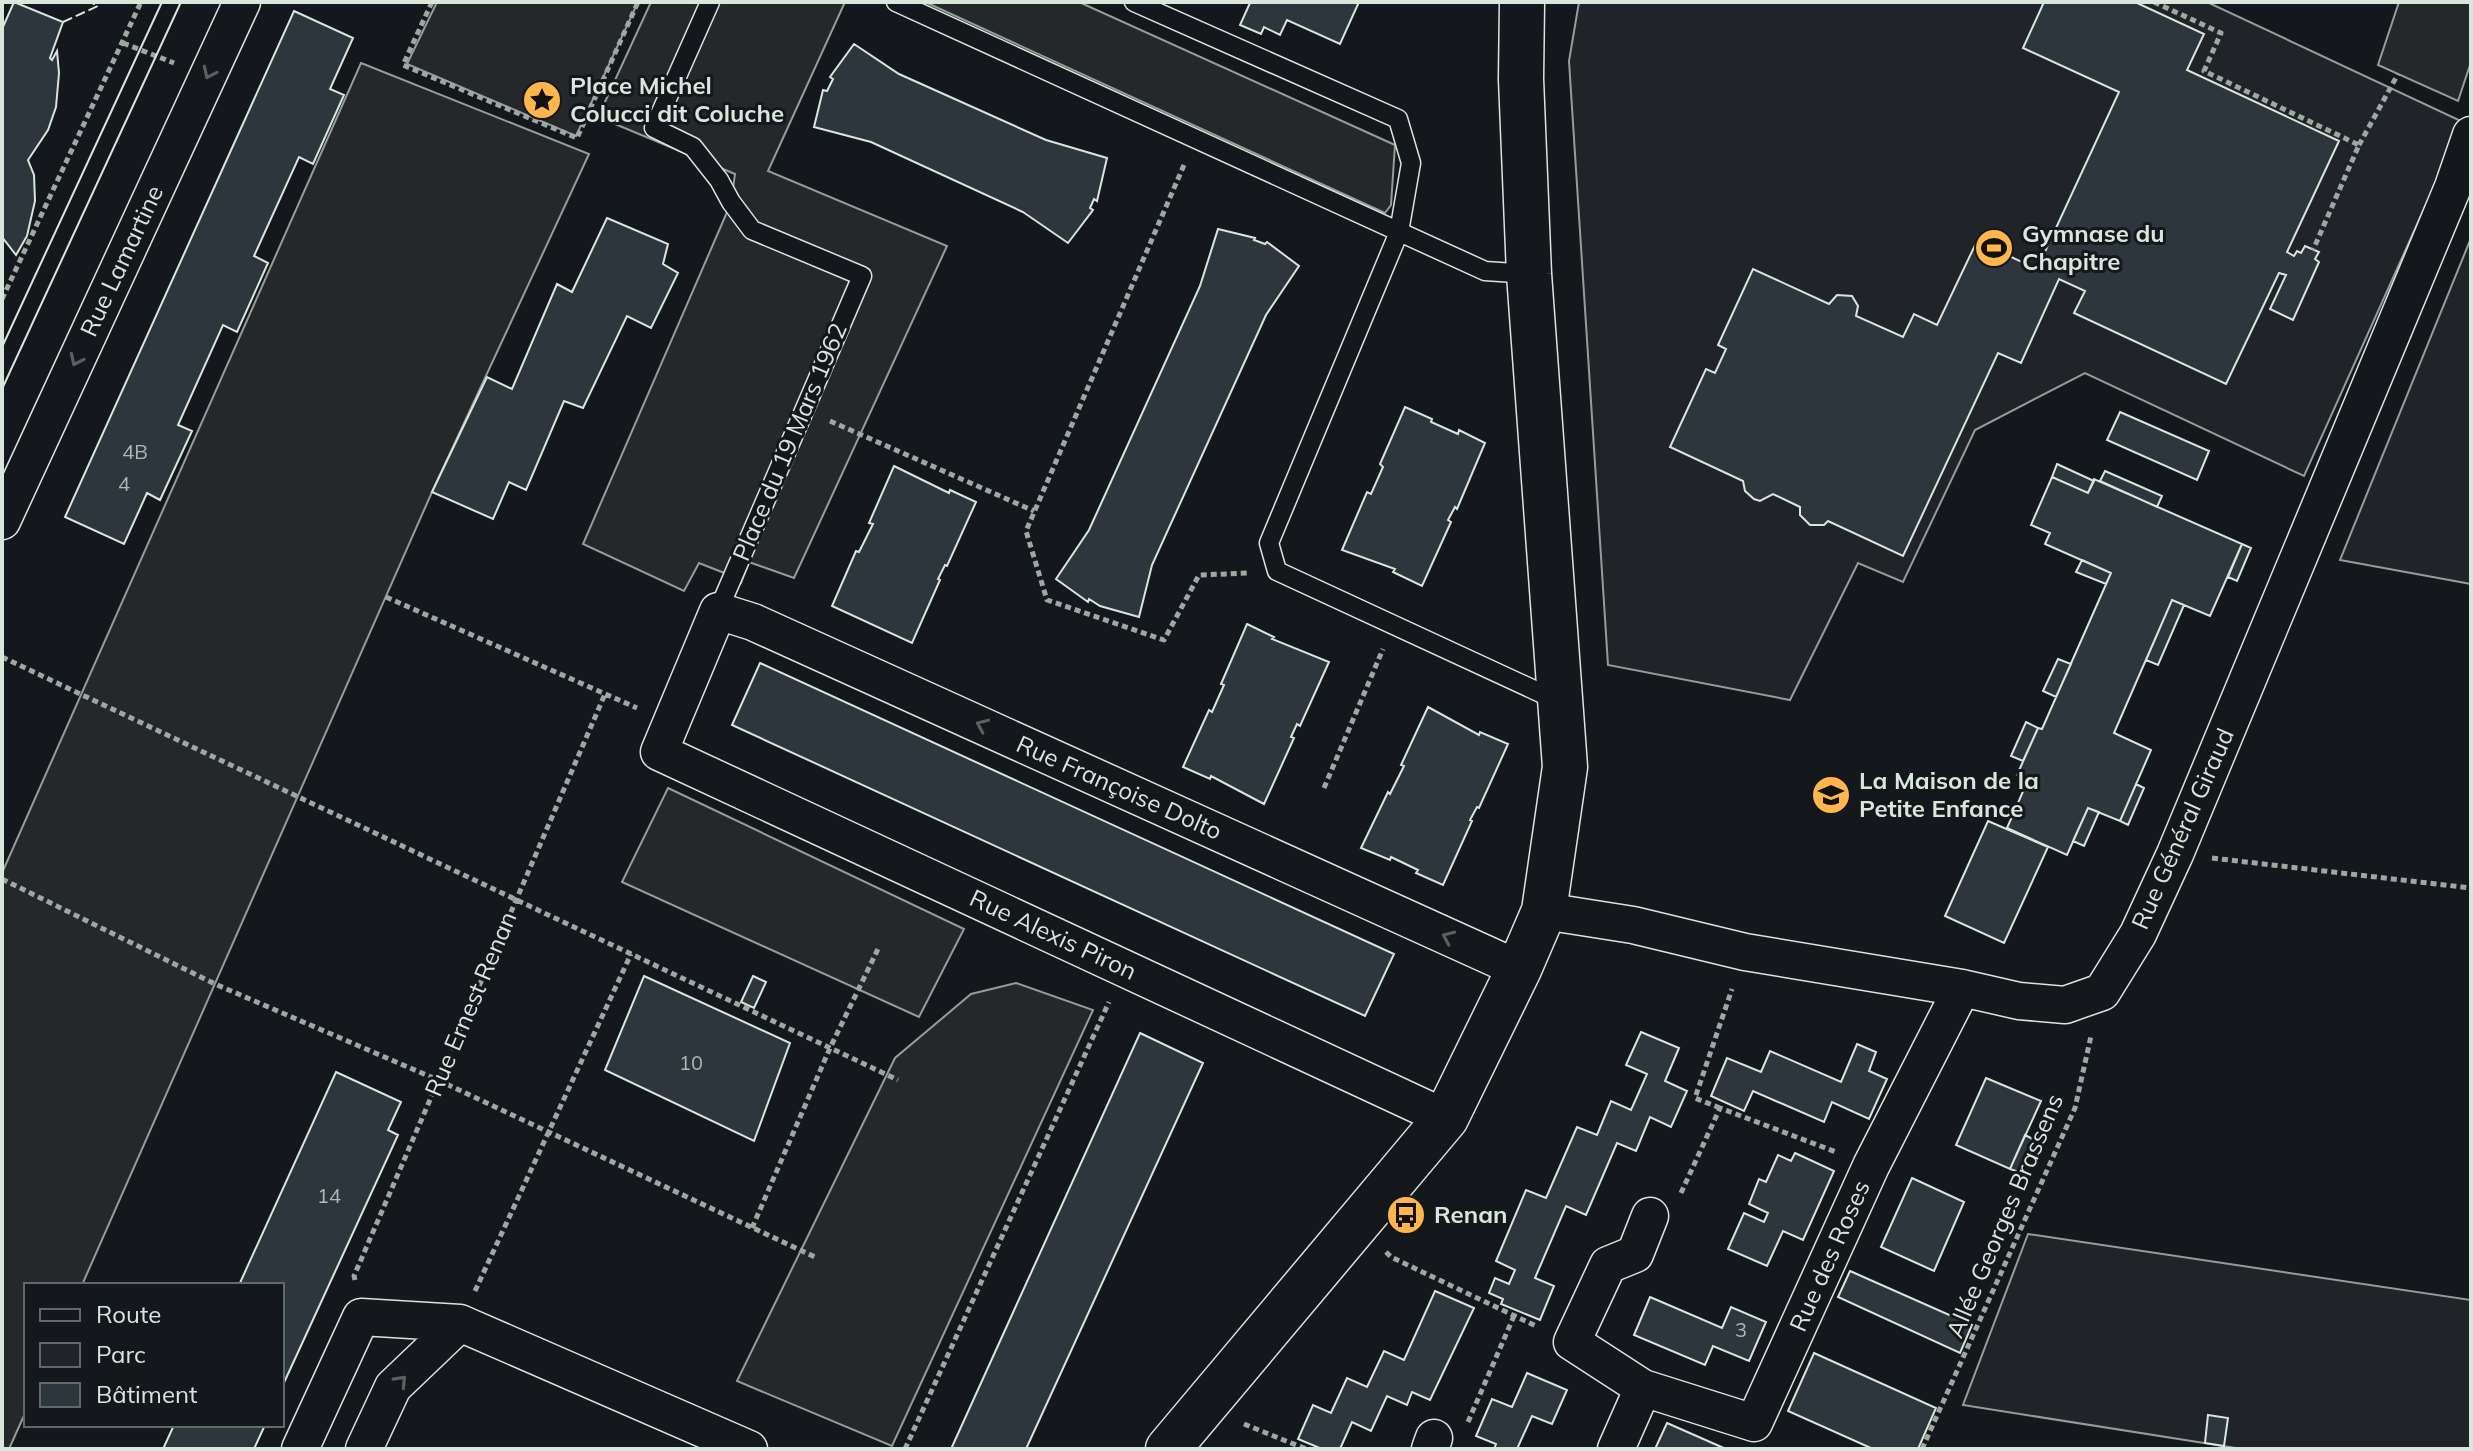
<svg xmlns="http://www.w3.org/2000/svg" width="2473" height="1451" font-family="Mulish,sans-serif">
  <style>
    .green { fill: #202428; stroke: #939e99; stroke-width: 2 }
    .parking { fill: #24282b; stroke: #939e99; stroke-width: 2 }
    .building { fill: #2c363c; stroke: #d8e6dc; stroke-width: 2 }
    .lines { fill: none; stroke-linecap: round; stroke-linejoin: round }
    .lane-casing { stroke: #d8e6dc; stroke-width: 21 }
    .street-casing { stroke: #d8e6dc; stroke-width: 39 }
    .secondary-casing { stroke: #d8e6dc; stroke-width: 47 }
    .path { stroke: #9da8a2; stroke-width: 5; stroke-dasharray: 6 4; stroke-linecap: butt }
    .lane { stroke: #14181c; stroke-width: 18 }
    .street { stroke: #14181c; stroke-width: 36 }
    .secondary { stroke: #14181c; stroke-width: 44 }
    .tram { stroke: #d8e6dc; stroke-width: 2 }
    .fence { stroke: #d8e6dc; stroke-width: 2; stroke-dasharray: 10 4; stroke-linecap: butt }
    .oneway { stroke: #59605f }
    .labels { text-anchor: middle; stroke-width: 6; stroke-linejoin: round; paint-order: stroke }
    .number-label { font-size: 20px; fill: #adbab4 }
    .poi-label { font-size: 24px; font-weight: bold; fill: #d8e6dc; stroke: #14181c; text-anchor: start }
    .street-label { font-size: 24px; fill: #d8e6dc; stroke: #14181c }
  </style>
  <rect width="100%" height="100%" fill="#14181c"/>
  <path class="green" d="M1579,2H2207L2463,122L2304,476L2085,373L1975,430L1903,582L1858,563L1790,700L1608,665L1569,61Z
    M2471,238V584L2340,560Z
    M2028,1234L2471,1300V1449H2242L1963,1405Z"/>
  <path class="parking" d="M437,2H638L576,136L407,64Z
    M651,2H845L768,171L947,246L794,578L749,562L741,583L732,576L699,563L684,591L583,544L731,203L735,174L598,117Z
    M925,2H1079L1395,145L1391,205L1385,213Z
    M2399,2H2471V62L2458,101L2378,65Z
    M361,63L589,154L432,492L82,1285H26V1411L9,1449H2V873Z
    M668,788L964,929L919,1017L622,882Z
    M1016,983L1093,1010L892,1446L737,1381L895,1058L971,994Z"/>
  <path class="building" d="M14,2L63,22L50,58L52,60L57,51L59,73L56,107L48,130L28,160L34,175L35,201L27,236L16,255L2,237V29Z
    M1248,2H1359L1340,44L1287,20L1280,35L1264,27L1261,34L1240,25L1250,3Z
    M2044,2H2135L2204,34L2187,70L2339,141L2287,252L2294,256L2297,251L2301,253L2305,246L2319,252L2315,259L2319,262L2293,320L2270,309L2286,275L2279,273L2226,384L2074,313L2085,291L2059,279L2021,363L1998,353L1903,556L1828,521L1824,525H1810L1800,515V507L1773,494L1760,501L1754,499L1745,491L1743,481L1670,447L1706,369L1715,373L1726,349L1718,345L1753,269L1829,304L1837,295L1852,296L1858,306L1856,316L1903,337L1914,314L1937,325L1977,241L2037,269L2119,92L2023,48Z
    M294,11L353,38L330,89L344,95L313,164L299,157L254,256L268,263L237,332L223,325L178,425L192,431L160,500L147,493L124,544L65,517Z
    M854,44L899,74L1046,140L1107,158L1097,201L1094,199L1090,208L1093,210L1068,243L1023,212L871,142L814,127L823,90L827,91L833,79L830,77Z
    M607,218L668,244L663,264L678,273L651,328L627,316L583,408L564,401L526,490L509,482L493,519L432,492L487,377L512,389L557,284L572,292Z
    M1218,229L1255,238L1254,240L1265,244L1267,242L1299,266L1266,315L1152,565L1139,617L1100,606L1089,599L1088,602L1056,579L1089,530L1200,286Z
    M1405,407L1432,419L1431,422L1458,434L1459,430L1485,443L1457,509L1455,507L1448,520L1451,522L1422,586L1393,572L1395,569L1342,550L1367,492L1371,494L1383,467L1380,464Z
    M2120,412L2209,451L2197,480L2107,440Z
    M2057,464L2094,481L2088,493L2052,477Z
    M894,466L949,493L950,490L976,502L947,566L945,565L938,579L940,580L912,643L832,606L856,551L859,552L873,524L869,523Z
    M2105,471L2162,496L2157,507L2100,481Z
    M2052,477L2088,493L2094,479L2242,544L2210,616L2172,600L2114,733L2151,750L2120,821L2088,808L2067,855L2007,828L2028,780L2017,775L2038,728L2042,729L2111,573L2045,544L2050,533L2031,525Z
    M2242,544L2251,548L2237,581L2228,577Z
    M2082,560L2111,573L2106,584L2076,572Z
    M2172,600L2184,605L2158,665L2146,660Z
    M1247,624L1274,637L1272,639L1329,662L1300,726L1297,724L1291,737L1294,738L1264,804L1211,776L1210,779L1183,767L1209,710L1212,712L1224,685L1221,684Z
    M2058,659L2071,664L2056,697L2043,691Z
    M760,663L1394,954L1365,1016L732,725Z
    M1428,707L1479,735L1480,732L1508,744L1479,808L1477,807L1470,820L1472,821L1443,885L1416,873L1418,870L1391,857L1390,860L1361,848L1388,792L1390,794L1404,766L1401,765Z
    M2026,722L2038,728L2023,761L2011,756Z
    M2136,784L2144,788L2128,825L2120,821Z
    M2088,808L2099,812L2084,846L2073,841Z
    M1988,821L2048,847L2004,943L1945,916Z
    M644,976L790,1043L754,1141L605,1070Z
    M753,976L766,982L754,1008L741,1002Z
    M1641,1032L1679,1048L1665,1081L1687,1091L1671,1127L1650,1117L1636,1151L1617,1143L1586,1215L1566,1206L1535,1278L1554,1286L1540,1320L1501,1304L1503,1299L1489,1293L1495,1278L1509,1284L1515,1270L1496,1261L1526,1190L1546,1198L1577,1127L1597,1135L1611,1101L1631,1110L1647,1074L1626,1065Z
    M1140,1033L1203,1063L1026,1449H951Z
    M1857,1044L1876,1052L1869,1071L1887,1079L1869,1119L1832,1102L1824,1122L1753,1091L1744,1111L1711,1096L1727,1058L1761,1072L1770,1051L1841,1082Z
    M336,1072L401,1102L388,1130L398,1135L282,1387V1285H239Z
    M1986,1078L2041,1101L2010,1169L1956,1145Z
    M2025,1135L2033,1139L2019,1172L2010,1169Z
    M1795,1153L1834,1171L1803,1240L1783,1231L1767,1266L1728,1249L1744,1213L1764,1222L1768,1213L1749,1204L1759,1179L1766,1182L1778,1155L1791,1161Z
    M1912,1178L1964,1202L1934,1271L1881,1247Z
    M1850,1271L1972,1325L1960,1353L1838,1297Z
    M1435,1291L1474,1308L1430,1400L1412,1392L1407,1405L1387,1396L1371,1431L1352,1422L1340,1449H1322L1298,1439L1313,1405L1331,1413L1347,1378L1367,1387L1384,1351L1404,1360Z
    M1650,1297L1722,1328L1731,1307L1766,1322L1749,1361L1713,1346L1705,1365L1634,1335Z
    M1814,1353L1936,1408L1918,1449H1873L1788,1411Z
    M1527,1373L1567,1390L1552,1424L1532,1416L1517,1449H1494L1496,1444L1476,1436L1492,1399L1512,1407Z
    M2208,1415L2228,1418L2224,1446L2205,1443Z
    M1667,1423L1726,1449H1655Z
    M174,1425H265L254,1449H163Z"/>
  <g class="lines">
    <g class="lane-casing">
      <path id="lane" d="M710,2L654,128L693,147L719,180L731,202L752,230L862,276L718,611
        M896,2L1485,271L1529,274
        M1134,2L1398,119L1411,163L1399,232L1269,543L1277,571L1558,701"/>
    </g>
    <g class="street-casing">
      <path id="street" d="M2,521L242,2
        M1544,911L1633,925L1745,952L1962,988L2019,1001L2065,1005L2102,992L2138,934L2175,854L2453,187L2471,135
        M1446,1118L659,752L718,611L753,622L1519,969
        M1650,1216L1635,1254L1608,1265L1572,1342L1643,1388L1754,1423L1871,1166L1962,988
        M300,1449L361,1317L460,1323L749,1449
        M364,1449L393,1387L460,1323
        M1430,1449L1434,1438
        M1616,1449L1643,1388"/>
    </g>
    <g class="secondary-casing">
      <path id="secondary" d="M1168,1449L1446,1118L1519,969L1544,911L1565,767L1529,274L1521,79L1522,2"/>
    </g>
    <path class="path" d="M432,2L403,65L577,138L638,2
      M2154,2L2221,33L2204,71L2359,145L2313,250
      M123,43L174,63
      M2359,145L2398,74
      M1184,165L1026,531L1047,600L1164,640L1199,575L1249,573
      M2,299L141,2
      M830,421L1034,511
      M386,597L637,708
      M2,657L898,1080
      M1324,788L1383,649
      M2212,858L2471,888
      M2,879L215,984L438,1080L815,1257
      M1720,1108L1695,1098L1732,989
      M1681,1193L1720,1108L1836,1152
      M752,1228L830,1048L878,949
      M1386,1252L1391,1257L1538,1327
      M355,1280L354,1276L605,694
      M475,1291L631,954
      M1468,1422L1514,1316
      M1244,1424L1306,1449
      M905,1449L1109,1002
      M1922,1449L2075,1108L2091,1036"/>
    <use href="#lane" class="lane"/>
    <use href="#street" class="street"/>
    <use href="#secondary" class="secondary"/>
    <path class="tram" d="M2,347L162,2
      M2,389L181,2"/>
    <path class="fence" d="M63,22L98,6L90,2"/>
  </g>
  <defs><path id="oneway-chevron" d="M-2-3.5L2.5 0L-2 3.5" fill="none" stroke-width="1.6" stroke-linecap="round" stroke-linejoin="round" transform="scale(2)"/></defs>
  <g class="oneway">
    <use href="#oneway-chevron" transform="translate(209 73) rotate(115)"/>
    <use href="#oneway-chevron" transform="translate(76 360) rotate(115)"/>
    <use href="#oneway-chevron" transform="translate(982 725) rotate(-156)"/>
    <use href="#oneway-chevron" transform="translate(1448 937) rotate(-156)"/>
    <use href="#oneway-chevron" transform="translate(401 1381) rotate(-47)"/>
  </g>
  <defs>
    <g id="sight-disc" transform="scale(2)"><circle r="9.5" fill="#ffb74d" stroke="#14181c"/><path d="M0-6L1.8-2.2L6-1.7L2.9 1.2L3.7 5.4L0 3.3L-3.7 5.4L-2.9 1.2L-6-1.7L-1.8-2.2Z" fill="#111"/></g>
    <g id="stadium-disc" transform="scale(2)"><circle r="9.5" fill="#ffb74d" stroke="#14181c"/><path d="M0-5a6.5 5 0 1 0 0 10a6.5 5 0 1 0 0-10ZM-3.5-1.8h7v3.6h-7Z" fill="#111"/></g>
    <g id="school-disc" transform="scale(2)"><circle r="9.5" fill="#ffb74d" stroke="#14181c"/><path d="M0-5L7-2L0 1L-7-2ZM-4 1L0 2.5L4 1V4Q0 6-4 4Z" fill="#111"/></g>
    <g id="bus-disc" transform="scale(2)"><circle r="9.5" fill="#ffb74d" stroke="#14181c"/><path d="M-5-6H5V4H4V6H2V4H-2V6H-4V4H-5ZM-3.5-4V0h7V-4ZM-3.5 1.2v1.5H-2V1.2ZM2 1.2v1.5H3.5V1.2Z" fill="#111"/></g>
  </defs>
  <g fill-rule="evenodd">
    <use href="#sight-disc" x="542" y="100"/>
    <use href="#stadium-disc" x="1994" y="248"/>
    <use href="#school-disc" x="1831" y="795"/>
    <use href="#bus-disc" x="1406" y="1215"/>
  </g>
  <g class="labels">
    <g class="number-label">
      <text x="135" y="459">4B</text>
      <text x="124" y="491">4</text>
      <text x="691" y="1070">10</text>
      <text x="329" y="1203">14</text>
      <text x="1741" y="1337">3</text>
    </g>
    <g class="poi-label">
      <text x="570" y="94">Place Michel<tspan x="570" dy="28">Colucci dit Coluche</tspan></text>
      <text x="2022" y="242">Gymnase du<tspan x="2022" dy="28">Chapitre</tspan></text>
      <text x="1859" y="789">La Maison de la<tspan x="1859" dy="28">Petite Enfance</tspan></text>
      <text x="1434" y="1223">Renan</text>
    </g>
    <g class="street-label">
      <text transform="translate(122 261) rotate(-65)" y="8">Rue Lamartine</text>
      <text transform="translate(790 442) rotate(-67)" y="8">Place du 19 Mars 1962</text>
      <text transform="translate(1119 788) rotate(24)" y="8">Rue Françoise Dolto</text>
      <text transform="translate(2183 829) rotate(-66)" y="8">Rue Général Giraud</text>
      <text transform="translate(1053 935) rotate(25)" y="8">Rue Alexis Piron</text>
      <text transform="translate(471 1004) rotate(-67)" y="8">Rue Ernest Renan</text>
      <text transform="translate(2005 1216) rotate(-67)" y="8">Allée Georges Brassens</text>
      <text transform="translate(1830 1256) rotate(-66)" y="8">Rue des Roses</text>
    </g>
  </g>
  <rect width="2473" height="1451" fill="none" stroke="#d8e6dc" stroke-width="8"/>
  <rect x="24" y="1283" width="260" height="144" fill="#14181c" stroke="#626a69" stroke-width="2"/>
  <rect x="40" y="1309" width="40" height="12" fill="#14181c" stroke="#626a69" stroke-width="2"/>
  <text x="96" y="1323" font-size="24" fill="#d8e6dc">Route</text>
  <rect x="40" y="1343" width="40" height="24" fill="#202428" stroke="#626a69" stroke-width="2"/>
  <text x="96" y="1363" font-size="24" fill="#d8e6dc">Parc</text>
  <rect x="40" y="1383" width="40" height="24" fill="#2c363c" stroke="#626a69" stroke-width="2"/>
  <text x="96" y="1403" font-size="24" fill="#d8e6dc">Bâtiment</text>
</svg>
